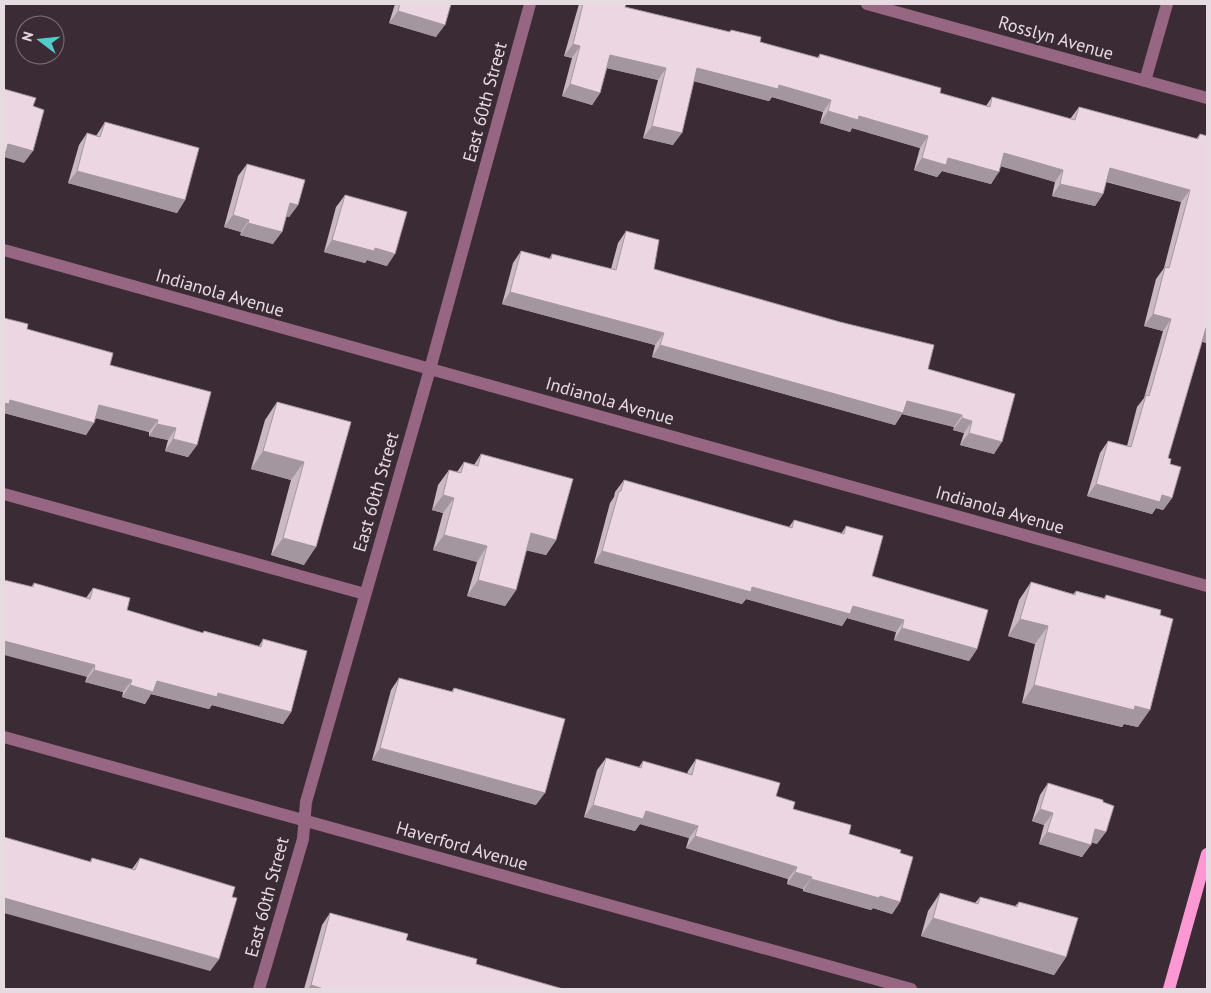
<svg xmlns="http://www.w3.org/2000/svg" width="1211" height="993" font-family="'PT Sans',sans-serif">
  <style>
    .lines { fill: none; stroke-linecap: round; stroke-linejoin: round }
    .minor { stroke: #976682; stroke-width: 12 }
    .major { stroke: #fc99d4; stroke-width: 12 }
    .wall { fill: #cab8c2 }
    .shaded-wall { fill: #a4969e }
    .building { fill: #ebd6e1; stroke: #a4969e }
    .labels { text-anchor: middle; stroke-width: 5; stroke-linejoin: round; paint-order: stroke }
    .street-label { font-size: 18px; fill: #e6dbe1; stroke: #3b2b34 }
  </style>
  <rect width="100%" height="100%" fill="#3b2b34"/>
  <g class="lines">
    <path class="minor" d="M867,4L1207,98
      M1145,81L1167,4
      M4,250L1207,586
      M4,494L365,594
      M4,737L911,989
      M259,989L303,839L306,802L430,369L530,4"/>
    <path class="major" d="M1169,989L1207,854"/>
  </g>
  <path class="wall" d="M395,4H451L436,37L389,23Z
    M579,4H626L625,7L730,32L731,30L760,42L817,58L820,54L940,93L986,106L992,97L1070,119L1079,107L1196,139L1200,134L1207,136V343L1202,342L1168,458L1170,464L1172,498L1163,510L1156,508L1152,514L1087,496L1100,453L1108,441L1127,446L1137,407L1144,398L1163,331L1144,326L1156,279L1164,268L1181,202L1106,182L1103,194L1095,206L1052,196L1055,182L1001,166L991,184L942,171L937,177L914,170L920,148L852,128L850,132L820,123L823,112L772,97L769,101L694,81L673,145L643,138L658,80L607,68L600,93L592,105L562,96L572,58L564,56Z
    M105,122L185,200L177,213L68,183L79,145L87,133L96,136Z
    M247,164L298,205L289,217L286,216L273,244L240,235L241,232L224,227L238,176Z
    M345,195L387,266L367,260L365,263L324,252L336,207Z
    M626,231L654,269L928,369L1015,394L994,454L960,445L964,433L953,430L954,427L902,414L895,425L652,357L655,345L502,304L513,263L521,251L549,259L552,254L611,269L618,243Z
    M4,318L27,329L110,365L197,445L188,457L165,451L168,440L149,436V432L96,418L86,435L4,413Z
    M277,402L351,422L304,565L271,555L291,480L251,469L265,420Z
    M481,454L556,540L546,555L526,550L516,590L505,606L467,596L477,562L433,550L443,513L432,510L438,485L449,470L457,472L464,462L474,465Z
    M624,480L789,527L794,520L841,534L846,526L872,576L977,649L969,661L894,640L896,632L847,618L842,626L746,599L742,604L594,563L610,503L614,497L615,492Z
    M1031,582L1073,594L1076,591L1104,598L1106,595L1160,615L1138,727L1124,724L1122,727L1022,703L1035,644L1008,636L1019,600Z
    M34,583L86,598L93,588L127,610L203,633L204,631L259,646L263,639L291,712L283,724L212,705L209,709L151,694L145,704L122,697L123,692L85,682L87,677L31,587Z
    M399,678L451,692L454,688L536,805L372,760L391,690Z
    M606,758L639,767L643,761L687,774L688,771L696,759L776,796L793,809L849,834L900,853V902L892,914L873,908L871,910L803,891V889L787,884L788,879L686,848L689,838L640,824L635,831L584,817L597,770Z
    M1048,783L1097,844L1091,842L1082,857L1039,844L1044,825L1032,821L1040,795Z
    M92,858L132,869L140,858L232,897L219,959L210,971L90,861Z
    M940,893L975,903L980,897L1015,906L1019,902L1066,957L1054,975L921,936L928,911Z
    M330,913L476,964L563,989H304L322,925Z"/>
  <path class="shaded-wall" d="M398,11L445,25L436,37L389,23Z
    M573,44L580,46L572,58L564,56Z
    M610,55L666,68L658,80L602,67Z
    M697,68L779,85L831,100L823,112L772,97L769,101L689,80Z
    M570,84L600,93L592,105L562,96Z
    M828,111L859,116L928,136L920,148L852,128L850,132L820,123Z
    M652,126L682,133L673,145L643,138Z
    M8,144L33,151L24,163L4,157V150Z
    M1004,153L1063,170L1055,182L996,165Z
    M922,158H948L999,172L991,184L942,171L937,177L914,170Z
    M1110,168L1190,190L1181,202L1101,180Z
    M77,171L185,200L177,213L68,183Z
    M1060,184L1103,194L1095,206L1052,196Z
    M290,203L298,205L289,217L281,215Z
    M233,215L249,220L241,232L224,227Z
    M248,223L282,232L273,244L240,235Z
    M332,240L375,248L395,254L387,266L367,260L365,263L324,252Z
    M510,292L664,333L655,345L502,304Z
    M1153,314L1171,319L1163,331L1144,326Z
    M1206,328L1207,329V343L1198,340Z
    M660,345L907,401L962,415L954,427L902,414L895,425L652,357Z
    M10,400L94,423L86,435L4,413V403Z
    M99,405L158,420L149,432L91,417Z
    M962,418L972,421L964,433L953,430Z
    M157,424L176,428L168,440L149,436Z
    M969,433L1002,442L994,454L960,445Z
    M173,439L197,445L188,457L165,451Z
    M263,451L304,462L291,480L251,469Z
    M1096,484L1162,495L1172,498L1163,510L1156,508L1152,514L1087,496Z
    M443,495L454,498L443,513L432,510Z
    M531,533L556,540L546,555L520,549Z
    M444,535L487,546L477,562L433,550Z
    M283,538L316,547L304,565L271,555Z
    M602,551L752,587L853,606L904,620L896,632L847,618L842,626L746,599L742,604L594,563Z
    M478,580L516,590L505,606L467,596Z
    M1020,619L1048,626L1035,644L1008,636Z
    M902,628L977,649L969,661L894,640Z
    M4,641L95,665L87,677L4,655Z
    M94,670L132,680L123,692L85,682Z
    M157,681L218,693L291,712L283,724L212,705L209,709L151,694L145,704L122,697L130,685Z
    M1034,685L1135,706L1150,710L1138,727L1124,724L1122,727L1022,703Z
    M380,748L545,793L536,805L372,760Z
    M593,805L646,811L698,826L689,838L640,824L635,831L584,817Z
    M1040,809L1053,813L1044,825L1032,821Z
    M1095,829L1106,832L1097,844L1087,841Z
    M1047,832L1091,845L1082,857L1039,844Z
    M695,836L797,867L788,879L686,848Z
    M795,872L812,877L803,889L787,884Z
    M811,879L880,896L900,902L892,914L873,908L871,910L803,891Z
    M4,898L219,959L210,971L4,913Z
    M933,918L1066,957L1054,975L921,936Z
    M311,985L324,989H308Z"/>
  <path class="building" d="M400,4H451L445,25L398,11Z
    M583,4H626L625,7L730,32L731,30L761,37L760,42L819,58L820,54L941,88L940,93L990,107L992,97L1075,120L1079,107L1198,139L1200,134L1207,136V329L1206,328L1168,458L1171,459L1170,464L1181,467L1172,498L1162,495L1160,502L1096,484L1108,441L1131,447L1146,395L1149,396L1171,319L1153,314L1165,267L1169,268L1190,190L1110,168L1103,194L1060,184L1063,170L1004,153L999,172L948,158L946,165L922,158L928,136L859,116L858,120L828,111L831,100L779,85L778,89L697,68L682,133L652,126L666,68L610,55L600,93L570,84L580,46L573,44Z
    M4,89L36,98L33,106L44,110L33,151L8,144L6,152L4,151Z
    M105,122L199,148L185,200L77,171L87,133L100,137Z
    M247,164L305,180L298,205L290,203L282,232L248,223L249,220L233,215Z
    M345,195L407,212L395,254L375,248L374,251L332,240Z
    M626,231L659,240L654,269L840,322L934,345L928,369L1015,394L1002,442L969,433L972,421L962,418V415L907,401L903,413L660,345L664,333L510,292L521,251L551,259L552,254L616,270Z
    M4,318L28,324L27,329L113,353L110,365L211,392L197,445L173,439L176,428L157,424L158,420L99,405L94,423L10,400L9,404L4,403Z
    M277,402L351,422L316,547L283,538L304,462L263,451Z
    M481,454L573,479L556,540L531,533L516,590L478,580L487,546L444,535L454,498L443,495L449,470L461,473L464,462L478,466Z
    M624,480L792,528L794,520L844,534L846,526L883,536L872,576L988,610L977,649L902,628L904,620L853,606L850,614L752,587L751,592L602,551L619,491H621Z
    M4,580L33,587L34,583L90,599L93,588L130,598L127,610L203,633L204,631L261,647L263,639L307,651L291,712L218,693L217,697L157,681L153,692L130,685L132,680L94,670L95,665L4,641Z
    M1031,582L1075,595L1076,591L1105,599L1106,595L1161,610L1160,615L1173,619L1150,710L1135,706L1134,710L1034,685L1048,626L1020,619Z
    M399,678L453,692L454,688L565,719L545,793L380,748Z
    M606,758L641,768L643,761L692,775L696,759L780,783L776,796L795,802L793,809L851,825L849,834L901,850L900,853L913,857L900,902L880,896L879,898L811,879L812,877L795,872L797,867L695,836L698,826L646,811L643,819L593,805Z
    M1048,783L1103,800V802L1114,806L1106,832L1095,829L1091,845L1047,832L1053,813L1040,809Z
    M4,837L91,862L92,858L135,870L140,858L235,887L232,897L237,898L219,959L4,898Z
    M940,893L978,904L980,897L1017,907L1019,902L1078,918L1066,957L933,918Z
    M330,913L408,934L406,940L477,959L476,964L563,989H324L311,985Z"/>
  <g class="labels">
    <g class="street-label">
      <text transform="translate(1056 38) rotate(16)" y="6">Rosslyn Avenue</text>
      <text transform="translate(485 102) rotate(-75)" y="6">East 60th Street</text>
      <text transform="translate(220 293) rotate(16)" y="6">Indianola Avenue</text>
      <text transform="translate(610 401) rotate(16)" y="6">Indianola Avenue</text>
      <text transform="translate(376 492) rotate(-74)" y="6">East 60th Street</text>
      <text transform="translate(1000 510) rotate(16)" y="6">Indianola Avenue</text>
      <text transform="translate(462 846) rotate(16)" y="6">Haverford Avenue</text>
      <text transform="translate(267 897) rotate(-75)" y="6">East 60th Street</text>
    </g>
  </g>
  <rect width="1211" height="993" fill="none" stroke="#e6dbe1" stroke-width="10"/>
  <g transform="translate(40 40) rotate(286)"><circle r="24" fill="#3b2b34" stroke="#7f7179"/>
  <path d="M0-4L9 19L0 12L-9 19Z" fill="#53cdcb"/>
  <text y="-8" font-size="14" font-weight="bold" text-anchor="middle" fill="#e6dbe1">N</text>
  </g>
</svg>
